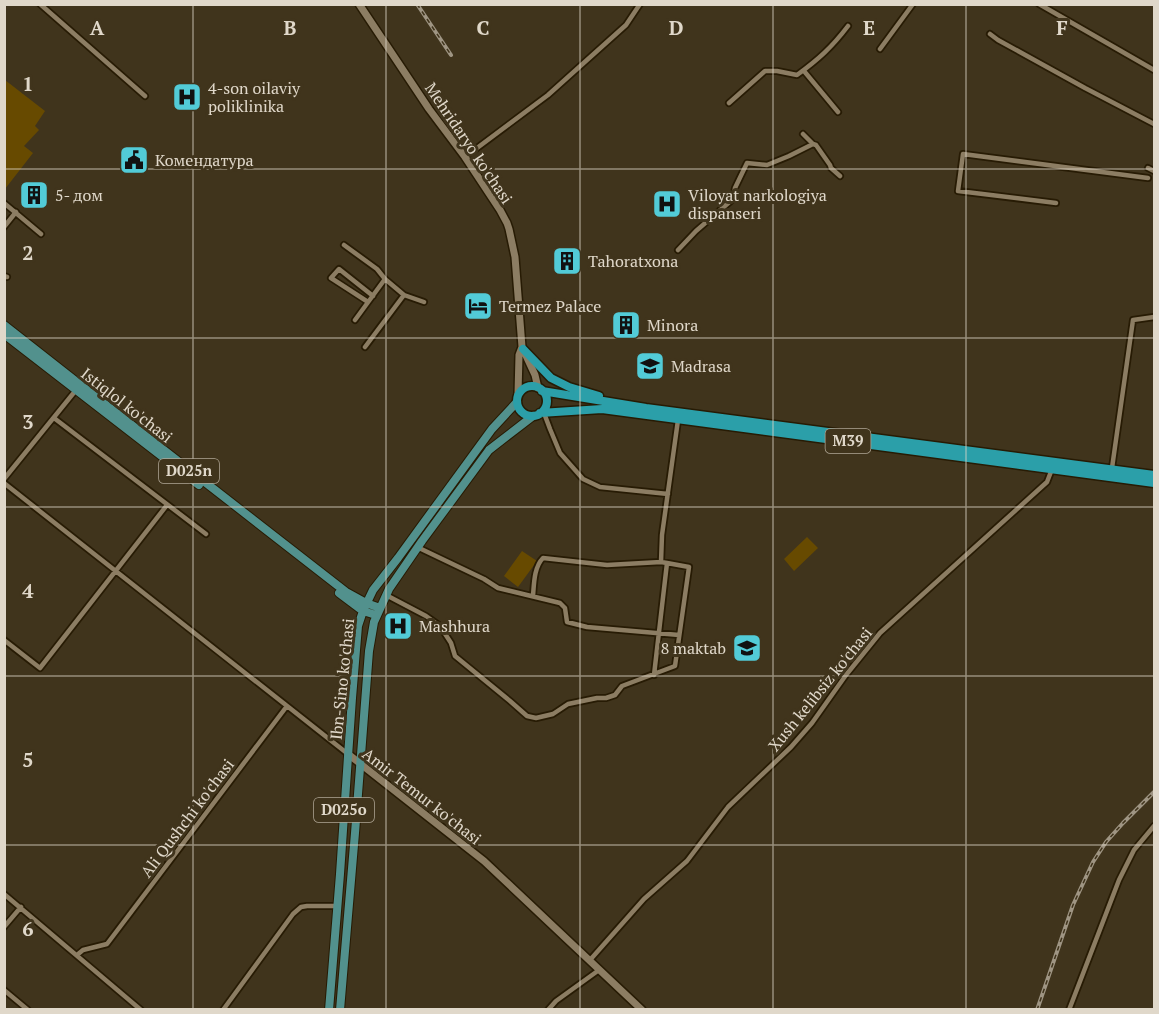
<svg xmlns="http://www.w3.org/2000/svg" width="1159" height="1014" font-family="'PT Serif',serif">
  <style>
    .green { fill: #674a00 }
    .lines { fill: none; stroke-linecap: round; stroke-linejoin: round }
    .street-casing { stroke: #271b04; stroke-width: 8 }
    .secondary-casing { stroke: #271b04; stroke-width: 10 }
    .primary-casing { stroke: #271b04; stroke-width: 10 }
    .highway-casing { stroke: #271b04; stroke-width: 11 }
    .street { stroke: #8c7d63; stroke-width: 4.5 }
    .secondary { stroke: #8c7d63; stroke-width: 7 }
    .primary { stroke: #52918d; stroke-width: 8 }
    .highway { stroke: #2b9fa9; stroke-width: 8 }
    .rail-casing { stroke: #9f9583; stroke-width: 4 }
    .rail { stroke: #40341c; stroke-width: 1.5; stroke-dasharray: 4.5; stroke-linecap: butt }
    .grid { fill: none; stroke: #e0d8ca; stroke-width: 1.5; stroke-opacity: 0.55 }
    .labels { text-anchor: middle; stroke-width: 6; stroke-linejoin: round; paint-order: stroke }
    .shield { fill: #40341c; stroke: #b0a796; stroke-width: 1.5 }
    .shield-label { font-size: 15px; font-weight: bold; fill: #e0d8ca }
    .poi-label { font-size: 16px; fill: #e0d8ca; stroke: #40341c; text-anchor: start }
    .street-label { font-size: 16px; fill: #e0d8ca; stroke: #40341c }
    .grid-label { font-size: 20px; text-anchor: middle; font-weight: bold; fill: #e0d8ca; stroke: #40341c; stroke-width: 6; stroke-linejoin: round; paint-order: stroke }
  </style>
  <rect width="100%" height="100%" fill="#40341c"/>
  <path class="green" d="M5,80L45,111L35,126L39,130L24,146L33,153L5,189Z
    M807,537L818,548L794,571L784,559Z
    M522,551L537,561L518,587L504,576Z"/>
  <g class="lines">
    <g class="street-casing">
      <path id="street" d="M40,4L145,96
        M1039,4L1154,70
        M990,34L998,40L1085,88L1154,124
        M880,49L913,4
        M804,71L838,112
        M729,103L765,71H777L797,75C819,59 832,47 848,26
        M803,134L813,144
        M465,157L548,95L626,25L640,4
        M1148,168L1154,171
        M4,203L41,234
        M1056,203L958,191L963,154L1148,178
        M4,227L16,212
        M344,245L377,269L385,279
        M678,250L696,231L733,199L735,188L747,163L767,165L789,156L813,144L816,145L830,165L831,168L840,176
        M4,276L7,277
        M368,302L331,278L339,269L373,296
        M355,320L385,279L404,295L424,302
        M365,347L404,295
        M544,413L550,429L560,453L583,479L600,487L668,494
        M54,418L206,534
        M1112,468L1133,320L1154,317
        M4,479L76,390
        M4,483L348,754
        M417,547L484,579L498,588L560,603L565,608L567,622L587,627L679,635
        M386,595L426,616L440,626L451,643L455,656L510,701L527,716L536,718L553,714L568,704L597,698H606L615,695L622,686L675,666L689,567L667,563
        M533,596C534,584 534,567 543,558L607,565L661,562
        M4,640L40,668L167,505
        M654,675L667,563L661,562L662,535L678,420
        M4,894L141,1010
        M4,927L21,907
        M77,955L83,950L107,944L287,706
        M590,960L644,899L687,861L728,807L791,747L812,723L846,675L880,633L1047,482L1052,469
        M4,990L28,1010
        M223,1010L293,914L301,907L307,906H338
        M548,1010L556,1001L599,970
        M1069,1010L1119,880L1134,850L1154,826"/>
    </g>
    <g class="secondary-casing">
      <path id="secondary" d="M359,4L429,109L465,157L500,210L507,223L509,229L515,257L522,347L535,375L538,388
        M518,394L519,355L522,347
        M348,754L484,861L642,1010"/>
    </g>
    <g class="primary-casing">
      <path id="primary" d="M4,325L97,398L346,592L366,603L380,608
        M4,334L199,485
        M339,593L363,611L376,615
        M329,1010L340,874L352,698L358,626L363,611L373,590L398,558L492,429L517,402
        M340,1010L355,833L369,651L374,622L389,589L422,541L489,450L533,416"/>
    </g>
    <g class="highway-casing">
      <path id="highway" d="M523,349L551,378L569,387L599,396
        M517 401a15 15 0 1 1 30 0a15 15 0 1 1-30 0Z
        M542,391L646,408L1154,475
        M540,413L602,409L1154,483"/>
    </g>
    <use href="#street" class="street"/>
    <use href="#secondary" class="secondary"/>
    <use href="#primary" class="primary"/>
    <use href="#highway" class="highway"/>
    <g class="rail-casing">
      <path id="rail" d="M417,4L451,55
        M1037,1010L1073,905L1093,862L1106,842L1123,823L1154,792"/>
    </g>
    <use href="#rail" class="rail"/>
  </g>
  <path class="grid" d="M193,4V1010M386,4V1010M580,4V1010M773,4V1010M966,4V1010M4,169H1154M4,338H1154M4,507H1154M4,676H1154M4,845H1154"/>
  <defs>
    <g id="hospital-square" transform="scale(1.5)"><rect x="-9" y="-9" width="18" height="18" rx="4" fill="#52cbd7" stroke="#40341c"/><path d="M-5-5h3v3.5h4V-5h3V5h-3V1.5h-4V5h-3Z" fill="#111"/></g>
    <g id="civic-square" transform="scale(1.5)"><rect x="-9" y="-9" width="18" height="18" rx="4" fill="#52cbd7" stroke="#40341c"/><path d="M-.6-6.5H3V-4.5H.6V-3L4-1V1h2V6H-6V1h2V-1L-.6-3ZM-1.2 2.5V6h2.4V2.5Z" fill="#111"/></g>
    <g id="building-square" transform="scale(1.5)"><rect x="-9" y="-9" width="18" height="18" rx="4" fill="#52cbd7" stroke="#40341c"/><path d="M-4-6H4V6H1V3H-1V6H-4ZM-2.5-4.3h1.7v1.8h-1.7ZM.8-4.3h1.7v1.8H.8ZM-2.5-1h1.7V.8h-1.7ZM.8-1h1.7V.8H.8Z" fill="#111"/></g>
    <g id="hotel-square" transform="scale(1.5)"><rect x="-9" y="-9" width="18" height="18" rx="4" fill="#52cbd7" stroke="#40341c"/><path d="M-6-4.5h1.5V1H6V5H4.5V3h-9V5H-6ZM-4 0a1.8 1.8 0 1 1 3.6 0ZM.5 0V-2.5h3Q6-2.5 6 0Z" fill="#111"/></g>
    <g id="university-square" transform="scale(1.5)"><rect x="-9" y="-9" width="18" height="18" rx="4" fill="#52cbd7" stroke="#40341c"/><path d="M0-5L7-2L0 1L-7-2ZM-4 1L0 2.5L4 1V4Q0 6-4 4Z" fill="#111"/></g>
    <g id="school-square" transform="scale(1.5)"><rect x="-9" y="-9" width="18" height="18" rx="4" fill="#52cbd7" stroke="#40341c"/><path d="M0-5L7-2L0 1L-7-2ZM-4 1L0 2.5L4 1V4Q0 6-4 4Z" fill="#111"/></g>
  </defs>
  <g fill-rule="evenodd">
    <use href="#hospital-square" x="187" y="97"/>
    <use href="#civic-square" x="134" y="160"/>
    <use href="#building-square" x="34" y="195"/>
    <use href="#hospital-square" x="667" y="204"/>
    <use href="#building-square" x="567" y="261"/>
    <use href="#hotel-square" x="478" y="306"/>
    <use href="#building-square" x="626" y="325"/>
    <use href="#university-square" x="650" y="366"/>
    <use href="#hospital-square" x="398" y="626"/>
    <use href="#school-square" x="747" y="648"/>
  </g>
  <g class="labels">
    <g class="shield">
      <rect x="825.5" y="429" width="45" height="24" rx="4.5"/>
      <rect x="159" y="459" width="60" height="24" rx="4.5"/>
      <rect x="314" y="798" width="60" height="24" rx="4.5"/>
    </g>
    <g class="shield-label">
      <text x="848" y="446">M39</text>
      <text x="189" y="476">D025n</text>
      <text x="344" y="815">D025o</text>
    </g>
    <g class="poi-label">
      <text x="208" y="94">4-son oilaviy<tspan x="208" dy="18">poliklinika</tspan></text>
      <text x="155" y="166">Комендатура</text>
      <text x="55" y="201">5- дом</text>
      <text x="688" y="201">Viloyat narkologiya<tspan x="688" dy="18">dispanseri</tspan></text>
      <text x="588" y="267">Tahoratxona</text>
      <text x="499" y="312">Termez Palace</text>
      <text x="647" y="331">Minora</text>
      <text x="671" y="372">Madrasa</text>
      <text x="419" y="632">Mashhura</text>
      <text x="726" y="654" text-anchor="end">8 maktab</text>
    </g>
    <g class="street-label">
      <text transform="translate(469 143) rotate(56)" y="6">Мehridaryo ko'chasi</text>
      <text transform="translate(127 405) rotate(38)" y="6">Istiqlol ko'chasi</text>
      <text transform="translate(342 679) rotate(-84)" y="6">Ibn-Sino ko'chasi</text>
      <text transform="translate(820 689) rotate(-51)" y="6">Xush kelibsiz ko'chasi</text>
      <text transform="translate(422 796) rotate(38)" y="6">Amir Temur ko'chasi</text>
      <text transform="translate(187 818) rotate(-53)" y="6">Ali Qushchi ko'chasi</text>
    </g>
  </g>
  <g class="grid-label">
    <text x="97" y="35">A</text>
    <text x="290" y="35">B</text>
    <text x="483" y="35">C</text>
    <text x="676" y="35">D</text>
    <text x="869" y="35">E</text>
    <text x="1062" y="35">F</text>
    <text x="28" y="91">1</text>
    <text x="28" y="260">2</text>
    <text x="28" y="429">3</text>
    <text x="28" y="598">4</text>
    <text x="28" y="767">5</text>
    <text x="28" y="936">6</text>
  </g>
  <rect width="1159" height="1014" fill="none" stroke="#e0d8ca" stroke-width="12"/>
</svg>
